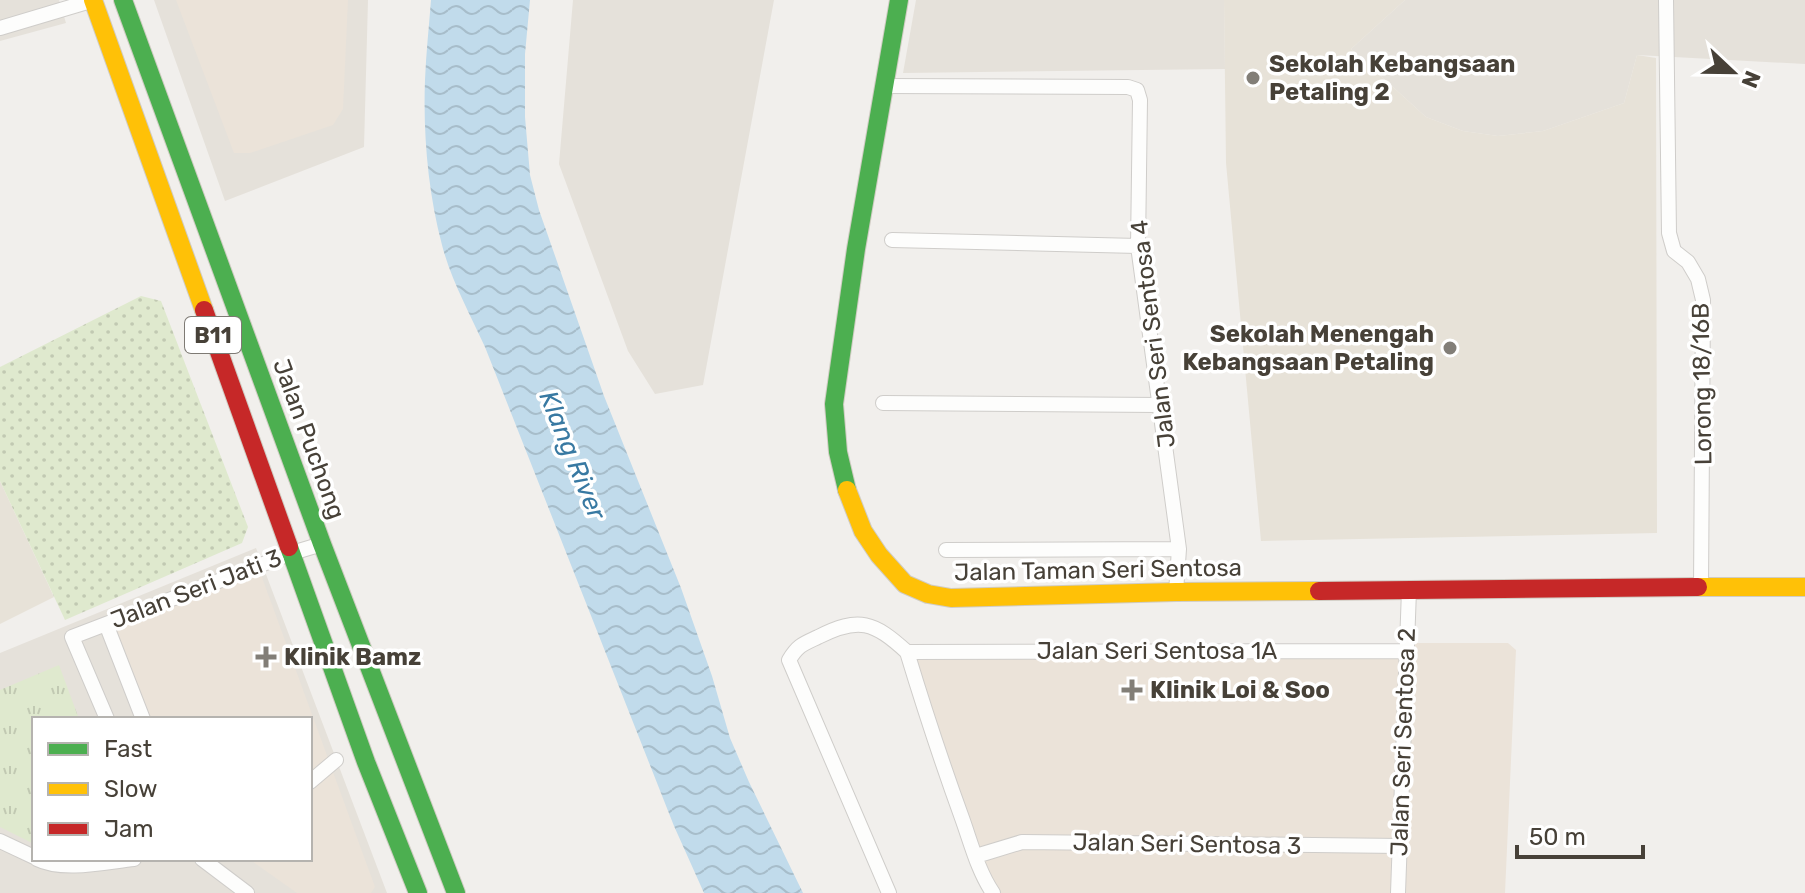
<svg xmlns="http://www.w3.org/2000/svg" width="1805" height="893" font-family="Rubik,sans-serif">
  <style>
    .residential { fill: #e5e1da; fill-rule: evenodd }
    .commercial { fill: #ebe3d9 }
    .education { fill: #e7e2d8 }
    .grass { fill: url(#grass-dots) }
    .park { fill: url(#park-tufts) }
    .water { fill: url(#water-waves) }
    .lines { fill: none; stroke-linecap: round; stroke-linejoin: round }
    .street-casing { stroke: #cfcdca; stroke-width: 16 }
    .fast-casing { stroke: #d0ccc3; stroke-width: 20 }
    .slow-casing { stroke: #d0ccc3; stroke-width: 20 }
    .jam-casing { stroke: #d0ccc3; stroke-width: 20 }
    .street { stroke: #fdfdfc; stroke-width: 14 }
    .fast { stroke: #4caf50; stroke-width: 18 }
    .slow { stroke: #ffc107; stroke-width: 18 }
    .jam { stroke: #c62828; stroke-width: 18 }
    .poi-dot { fill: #827e77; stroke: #fff; stroke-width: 3 }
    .labels { text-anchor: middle; stroke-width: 7; stroke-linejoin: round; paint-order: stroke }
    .shield { fill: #fff; stroke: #7e7a74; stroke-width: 2 }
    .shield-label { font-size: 22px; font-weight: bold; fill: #474138 }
    .poi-label { font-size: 24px; font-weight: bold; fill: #474138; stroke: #fff; text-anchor: start }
    .street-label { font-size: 24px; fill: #474138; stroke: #fff }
    .water-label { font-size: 26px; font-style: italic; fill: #3879a2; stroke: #fff }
  </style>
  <defs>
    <pattern id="grass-dots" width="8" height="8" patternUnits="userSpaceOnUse" patternTransform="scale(2)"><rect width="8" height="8" fill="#dfe9ce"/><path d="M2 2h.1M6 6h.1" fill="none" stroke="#c1c9b2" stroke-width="1.8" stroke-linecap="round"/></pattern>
    <pattern id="park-tufts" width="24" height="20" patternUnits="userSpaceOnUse" patternTransform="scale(2)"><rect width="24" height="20" fill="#dfe9ce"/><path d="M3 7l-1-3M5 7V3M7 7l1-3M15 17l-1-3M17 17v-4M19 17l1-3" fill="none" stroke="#c1c9b2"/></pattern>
    <pattern id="water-waves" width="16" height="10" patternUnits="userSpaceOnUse" patternTransform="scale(2)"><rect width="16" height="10" fill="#c1dbeb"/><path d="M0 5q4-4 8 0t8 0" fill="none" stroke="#a7bdca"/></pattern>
  </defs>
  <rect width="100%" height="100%" fill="#f1efec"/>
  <path class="residential" d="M0,0H59L66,23L0,41Z
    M154,0H368L364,147L225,201Z
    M573,0H774L703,385L655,394L628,351L559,164Z
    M916,0H1224L1225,69L903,73Z
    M1405,0H1805V64L1637,55L1624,103L1543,131L1498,136L1463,131L1426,117L1351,49Z
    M256,548L387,893H0V653ZM34,719H310V859H34Z"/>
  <path class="commercial" d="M176,0H348L343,109L333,125L250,153H234Z
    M260,572L375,887L371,893H297L249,859H310V719H150L115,628Z
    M1412,643H1508L1516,650L1505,893H999L992,882L939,736L916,659L1411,658Z"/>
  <path class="education" d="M1224,0H1405L1351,49L1426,117L1463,131L1498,136L1543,131L1624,103L1637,55L1656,58L1657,533L1261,541L1226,163Z
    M0,481L54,597L0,624Z"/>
  <path class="grass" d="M141,296L161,301L248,527L242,543L65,620L0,481V367Z"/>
  <path class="park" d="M59,665L79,719H34V844L0,827V690Z"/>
  <path class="water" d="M431,0H530L525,54V117L530,175L539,210L604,396L681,588L712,676L730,738L749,782L803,893H704L674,826L485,347C470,314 451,280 442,245C428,192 423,134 425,80C426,53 429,27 431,0Z"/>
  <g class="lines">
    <g class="street-casing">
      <path id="street" d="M1666,0L1669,233L1674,251L1688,262L1698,279L1703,300L1701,587
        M0,28L94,0
        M883,86L1128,87L1137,90L1140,100L1138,246L1179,549L1176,592
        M892,240L1138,246
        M883,403L1160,405
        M946,550L1179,549
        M106,624L143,719
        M907,652L1407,651
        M907,652C924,708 942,763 962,818C971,843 978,871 993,893
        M107,719L72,637L292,553L322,544
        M310,782L336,760
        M0,841L34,857
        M976,856L1022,842L1401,846
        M37,859C63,872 106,862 134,859
        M202,859L247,893
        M889,893L789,660C798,645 803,644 818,637C859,616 874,622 907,652
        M1398,893L1409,590"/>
    </g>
    <g class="fast-casing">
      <path id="fast" d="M123,0L322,544L456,893
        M847,490L838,452L834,404L856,249L899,0
        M289,547L366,762L418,893"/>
    </g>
    <g class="slow-casing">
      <path id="slow" d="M93,0L204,310
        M847,490L863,531L879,555L905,584L928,594L951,598L1176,592L1319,591
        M1698,587H1805"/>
    </g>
    <g class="jam-casing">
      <path id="jam" d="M204,310L289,547
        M1319,591L1698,587"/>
    </g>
    <use href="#street" class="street"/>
    <use href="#fast" class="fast"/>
    <use href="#slow" class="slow"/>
    <use href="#jam" class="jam"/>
  </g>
  <g class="poi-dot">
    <circle cx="1253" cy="78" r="8"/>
    <circle cx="1450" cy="348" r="8"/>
    <path d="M262 645h8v8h8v8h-8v8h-8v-8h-8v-8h8z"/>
    <path d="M1128 678h8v8h8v8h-8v8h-8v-8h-8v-8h8z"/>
  </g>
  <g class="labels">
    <rect class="shield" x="185" y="317" width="56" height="36" rx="6"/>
    <g class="shield-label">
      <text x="213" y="343">B11</text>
    </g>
    <g class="poi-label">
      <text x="1269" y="72">Sekolah Kebangsaan<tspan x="1269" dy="28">Petaling 2</tspan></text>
      <text x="1434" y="342" text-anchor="end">Sekolah Menengah<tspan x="1434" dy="28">Kebangsaan Petaling</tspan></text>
      <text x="284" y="665">Klinik Bamz</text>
      <text x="1150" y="698">Klinik Loi &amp; Soo</text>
    </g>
    <g class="street-label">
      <text transform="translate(1153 334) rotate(-97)" y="8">Jalan Seri Sentosa 4</text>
      <text transform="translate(1702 384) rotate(-91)" y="8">Lorong 18/16B</text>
      <text transform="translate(309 439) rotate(70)" y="8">Jalan Puchong</text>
      <text transform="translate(1098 570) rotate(-1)" y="8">Jalan Taman Seri Sentosa</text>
      <text transform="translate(196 589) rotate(-21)" y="8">Jalan Seri Jati 3</text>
      <text x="1157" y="659">Jalan Seri Sentosa 1A</text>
      <text transform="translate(1403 742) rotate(-88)" y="8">Jalan Seri Sentosa 2</text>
      <text transform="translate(1187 844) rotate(1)" y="8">Jalan Seri Sentosa 3</text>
    </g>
    <g class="water-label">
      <text transform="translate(573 455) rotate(68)" y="9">Klang River</text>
    </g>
  </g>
  <rect x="32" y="717" width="280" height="144" fill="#ffffff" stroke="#b5b3af" stroke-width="2"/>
  <rect x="48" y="743" width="40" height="12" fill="#4caf50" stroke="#b5b3af" stroke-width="2"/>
  <text x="104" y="757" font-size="24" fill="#474138">Fast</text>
  <rect x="48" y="783" width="40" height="12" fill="#ffc107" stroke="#b5b3af" stroke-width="2"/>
  <text x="104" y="797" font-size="24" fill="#474138">Slow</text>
  <rect x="48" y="823" width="40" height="12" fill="#c62828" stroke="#b5b3af" stroke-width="2"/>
  <text x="104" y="837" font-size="24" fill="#474138">Jam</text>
  <g transform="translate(1733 72) rotate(112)" stroke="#ffffff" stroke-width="6" paint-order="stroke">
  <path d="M0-6L14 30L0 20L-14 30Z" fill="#474138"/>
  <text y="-12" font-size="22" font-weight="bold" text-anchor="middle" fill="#474138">N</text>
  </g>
  <path d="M1517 845v12h126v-12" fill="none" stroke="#474138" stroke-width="4"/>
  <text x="1529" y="845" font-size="24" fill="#474138" stroke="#ffffff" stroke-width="6" paint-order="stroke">50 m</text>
</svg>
